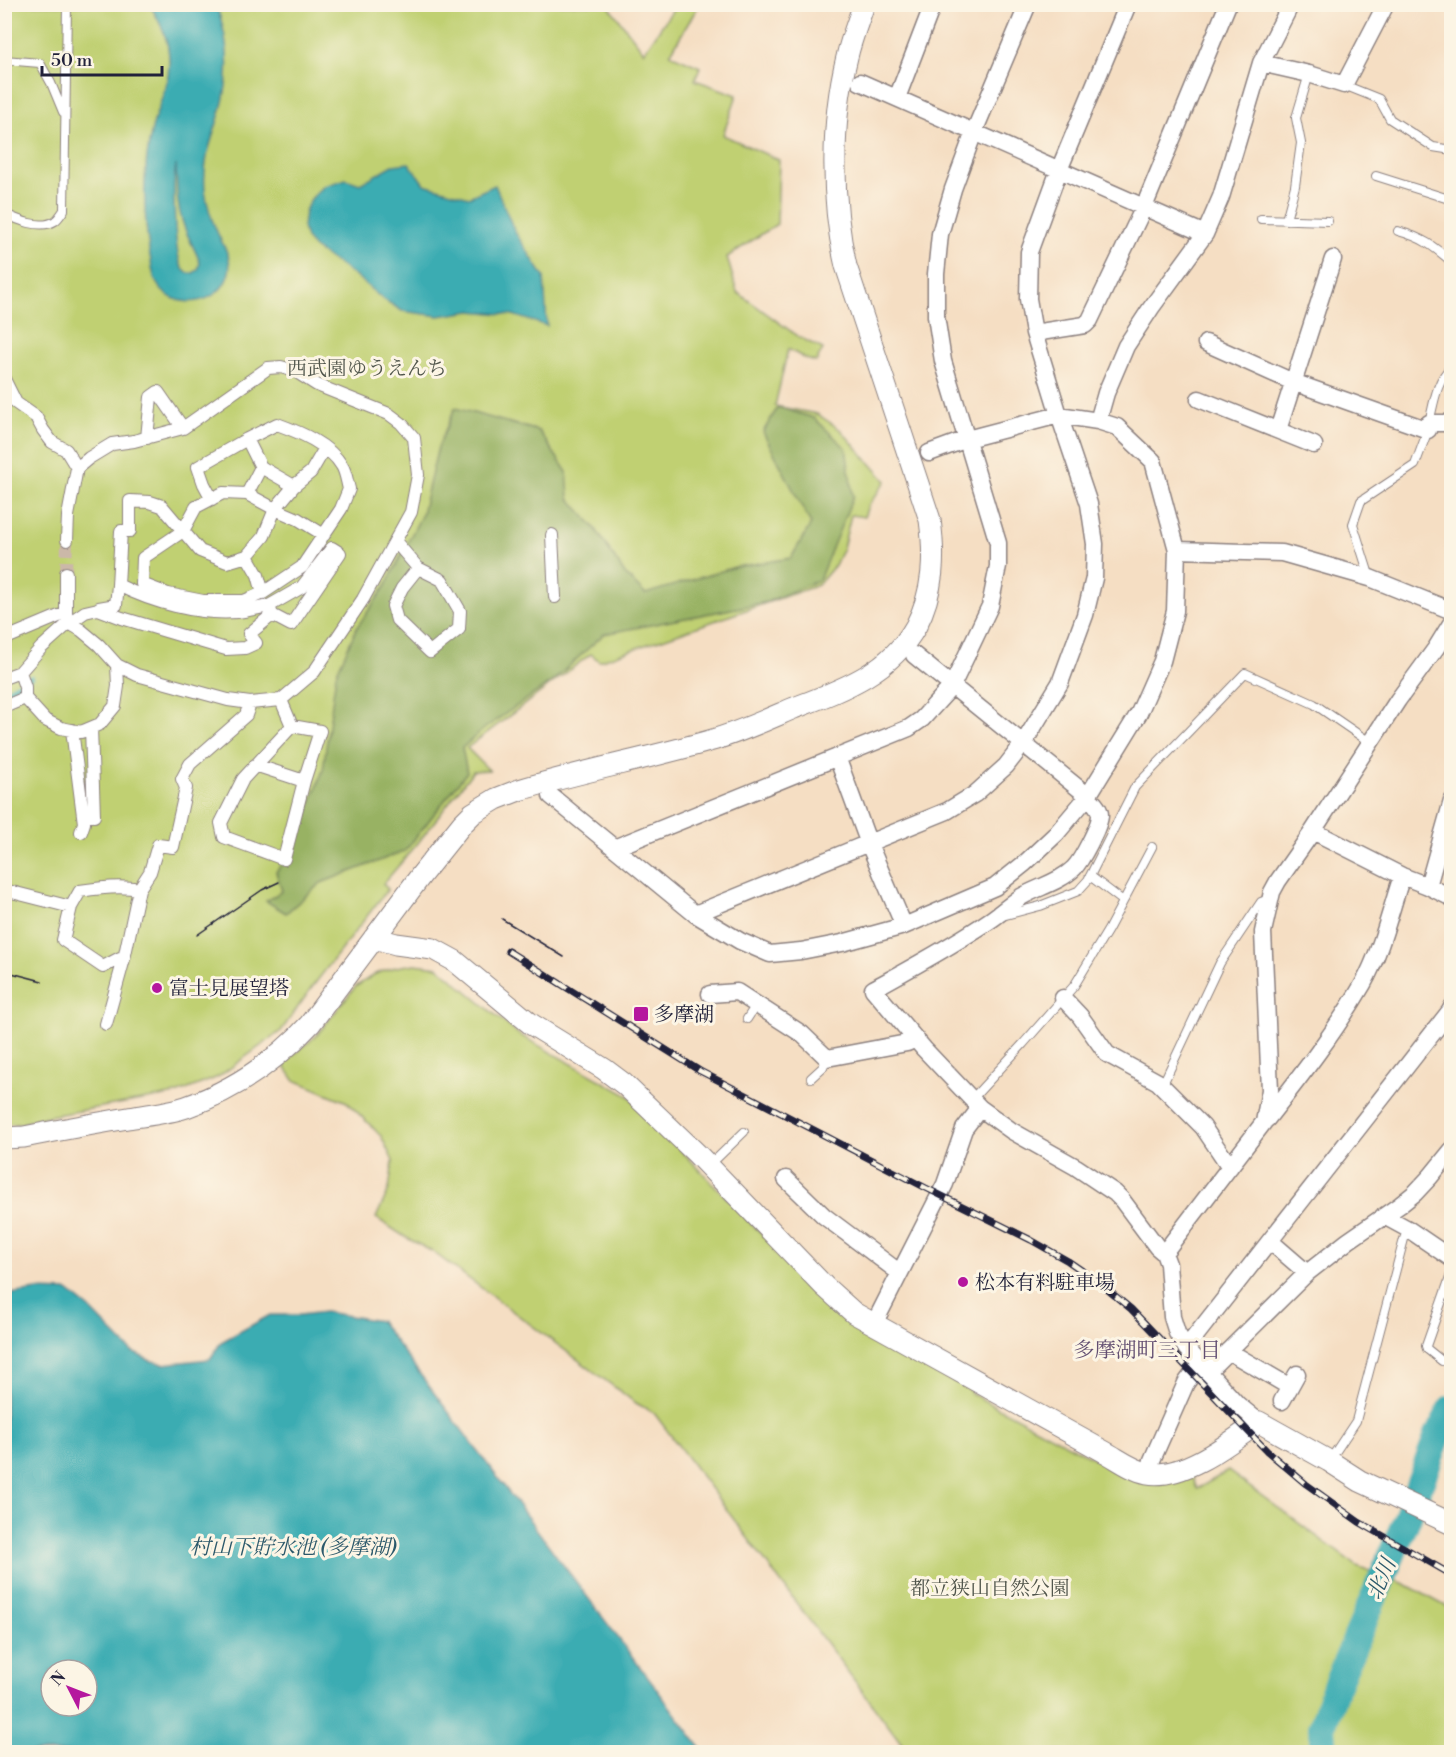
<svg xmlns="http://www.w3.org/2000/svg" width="1456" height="1757" font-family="'Libre Bodoni','Noto Serif JP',serif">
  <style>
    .green { fill: #c0d072; stroke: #717956; stroke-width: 1.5 }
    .forest { fill: #98b264; stroke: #5d6a50; stroke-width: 1.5 }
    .water { fill: #3aacb2; stroke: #2e6776; stroke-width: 1.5; fill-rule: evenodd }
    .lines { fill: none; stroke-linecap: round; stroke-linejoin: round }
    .stream { stroke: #3aacb2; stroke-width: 4.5 }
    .river { stroke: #3aacb2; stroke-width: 28 }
    .pedestrian-tunnel { stroke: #cbb8a8; stroke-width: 12; stroke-dasharray: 12 6; stroke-linecap: butt }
    .service-casing { stroke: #8c807f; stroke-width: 10 }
    .pedestrian-casing { stroke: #8c807f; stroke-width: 14 }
    .minor-casing { stroke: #8c807f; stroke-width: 19 }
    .tertiary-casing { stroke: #8c807f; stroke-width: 23 }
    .service { stroke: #fff; stroke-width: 8 }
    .pedestrian { stroke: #fff; stroke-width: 12 }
    .minor { stroke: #fff; stroke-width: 16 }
    .tertiary { stroke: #fff; stroke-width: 21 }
    .tram { stroke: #22223b; stroke-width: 1.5 }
    .rail-casing { stroke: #22223b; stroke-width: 7 }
    .rail { stroke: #fcf5e5; stroke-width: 4.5; stroke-dasharray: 14; stroke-linecap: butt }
    .poi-dot { fill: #b5179e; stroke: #fcf5e5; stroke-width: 2 }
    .labels { text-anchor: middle; stroke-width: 6; stroke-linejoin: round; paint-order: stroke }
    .park-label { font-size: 20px; fill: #51564c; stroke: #fcf5e5 }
    .poi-label { font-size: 20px; fill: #22223b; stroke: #fcf5e5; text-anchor: start }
    .neighbourhood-label { font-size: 21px; fill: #624e71; stroke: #fcf5e5 }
    .water-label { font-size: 21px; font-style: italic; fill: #2c596b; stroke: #fcf5e5 }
  </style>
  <rect width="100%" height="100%" fill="#fcf5e5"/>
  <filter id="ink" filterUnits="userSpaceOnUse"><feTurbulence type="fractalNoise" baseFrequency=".0167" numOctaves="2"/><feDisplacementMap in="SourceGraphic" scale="12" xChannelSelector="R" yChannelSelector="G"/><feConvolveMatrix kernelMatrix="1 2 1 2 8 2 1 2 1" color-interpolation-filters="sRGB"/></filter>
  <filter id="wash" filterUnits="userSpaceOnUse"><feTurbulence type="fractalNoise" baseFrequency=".008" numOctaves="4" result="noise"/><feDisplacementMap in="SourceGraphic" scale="24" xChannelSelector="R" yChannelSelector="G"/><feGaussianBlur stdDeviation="1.35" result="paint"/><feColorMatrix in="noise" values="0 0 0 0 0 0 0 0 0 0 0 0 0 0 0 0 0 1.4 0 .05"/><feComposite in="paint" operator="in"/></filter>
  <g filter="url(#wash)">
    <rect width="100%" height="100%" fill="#f5dec3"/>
    <path class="green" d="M5,5H608L644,52L676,5H699L670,54L700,67L695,80L737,95L723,135L779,160L777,224L727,257L737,292L799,337L823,349L816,362L806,359L788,349L775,406L817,414L841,430L886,481L868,506L864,517L851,515L843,548L835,565L818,585L599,661L591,654L467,748L489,770L473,771L418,843L383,884L388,889L313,986L281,1031L218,1077L176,1094L44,1117L20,1124H5Z
      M415,964L438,967L518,1034L629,1096L846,1322L971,1390L970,1393L1127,1476L1191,1473L1197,1489L1228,1471L1357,1566L1405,1584L1451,1609V1752H908L654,1413L636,1403L433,1252L405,1237L376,1218L389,1189L393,1161L381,1136L347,1102L294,1080L283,1064L317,1035L355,987L375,974L396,967Z"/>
    <path class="forest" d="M778,407L814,418L846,448L853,497L819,580L767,602L604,634L554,680L485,728L462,748L467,772L405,851L321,883L286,913L266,901L282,891L276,872L296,844L323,770L336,674L357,627L385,587L422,514L438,447L455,408L539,431L567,472L569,498L595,528L625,574L645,594L735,567L791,558L811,524L763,432Z"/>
    <path class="water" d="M150,5H216C228,36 231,69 223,102C215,135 202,155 205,190C207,205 212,221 218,234C224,247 232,257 229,272C222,306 172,313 156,282C152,274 152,264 150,256C143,213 142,167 153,125C159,103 170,83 169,60C169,39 160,22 150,5ZM176,165C177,184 176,204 183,223C187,237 196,250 200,263L198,270L193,273C189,273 187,274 184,270C173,259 173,182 176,165Z
      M409,163L424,184L469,197L495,185L515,232L544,277L547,326L513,315L471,311L439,316L402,311L380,297L357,277L314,248L306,239L303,227L305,211L311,199L324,186L346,179L360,184L393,165Z
      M37,1290L68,1291L89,1308L132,1352L149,1360L163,1364L210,1359L221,1342L270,1315H300L325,1312L380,1321L704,1752H5V1295ZM51,1670H87V1706H51Z"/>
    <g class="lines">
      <path class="stream" d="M4,692L31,677"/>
      <path class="river" d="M1324,1752L1322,1728L1335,1689L1406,1521L1438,1435L1452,1409"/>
    </g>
  </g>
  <g filter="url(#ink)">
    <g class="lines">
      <path class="pedestrian-tunnel" d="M66,573L67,540"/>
      <g class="service-casing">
        <path id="service" d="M4,60L40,63L51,83L63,112
          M1344,85L1379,99L1390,119L1433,147L1452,150
          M1376,176L1452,200
          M4,213C17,220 41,230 55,221C59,218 61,214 64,210L67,4
          M1261,219L1328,221
          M1286,220L1295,186L1301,143L1296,118L1309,74
          M1398,231C1423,238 1432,245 1452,262
          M1429,423C1434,403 1436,381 1452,366
          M1370,578L1353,524L1361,501L1415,465L1428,430
          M1090,876L1123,901
          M1002,916L1040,906L1078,891L1088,880L1135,787L1245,673L1314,704L1371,743
          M747,1019L756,1005
          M811,1078L823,1067L827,1058
          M1162,1086L1220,963L1261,902L1269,899
          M973,1098L1023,1044L1074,986L1108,930L1152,847
          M710,1165L744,1132
          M1442,1361L1427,1349L1426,1346L1452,1272
          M1330,1460L1356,1421L1404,1239L1408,1229"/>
      </g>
      <g class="pedestrian-casing">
        <path id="pedestrian" d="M4,379L16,403L36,417L43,430L52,442L66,450L77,468
          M147,438L151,397L158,392L183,428
          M261,467L294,486
          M247,494L261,467L247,439
          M212,499L204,484L198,467L247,439L277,424C299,432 329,444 342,466C346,472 347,482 349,489L341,509L302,567L263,593L244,601H203L168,594L142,584L143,558L183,531L196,507L223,493L247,494L275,509L264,536L247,556L227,562L200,551L162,506L150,502L130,501V531H121L118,585C152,602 197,615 237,612C247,611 258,608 269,606
          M324,535L298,519L275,509L294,486L311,472L325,448
          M552,535L555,597
          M67,540L68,516L77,468L89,458L112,444L134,441L183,428L268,368L281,367L295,371L317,385L389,414L401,423L414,438L418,475L411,512L363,599L314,672L281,700L250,703L228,700L137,675L117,665L99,645L81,630L69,623L41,648L20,672L25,687V698L45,720L61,728L81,732L100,724L115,706L118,686L117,665
          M395,541L418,568L442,580L460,611L459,629L430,652L397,620L393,606L402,588L418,568
          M247,556L258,575L263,593
          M66,573V613L69,623L85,612L98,609L122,618L226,649L245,648L256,643L249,634L272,615L291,625L340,553L332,548L302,587L269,606L272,615
          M99,608L116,605L118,585
          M4,639L66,613
          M4,678L20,672
          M281,700L292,726L320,731L304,781L284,859L224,837L221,823L243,779L292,726
          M4,707L25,698
          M72,730L84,823L81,832
          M255,765L304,781
          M83,815L94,816L91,728
          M4,890L71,907
          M124,959L120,958L103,967L63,940L71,907L80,891C98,888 121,885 139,889L150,872L158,845L173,847L186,788L182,779L190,764L246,715L250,703
          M106,1024L124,959L139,889"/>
      </g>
      <g class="minor-casing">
        <path id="minor" d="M1261,63L1309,74L1344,85L1386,4
          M860,82L1205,234
          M897,98L933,4
          M1034,333L1085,325L1090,320L1144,207L1228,4
          M1206,343L1293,382L1428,430L1429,423H1452
          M1199,399L1314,445
          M1098,421L1106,393L1126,346L1151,308L1205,234L1221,197L1261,63L1291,4
          M1278,430L1333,259
          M1177,550L1282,553L1370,578L1452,611
          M914,655L1088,796C1092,801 1100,808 1100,815C1100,826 1081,861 1074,868C1060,882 1038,887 1021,897C1011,904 1002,912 992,919C954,945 913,967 873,989L924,1049L980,1108L1012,1131L1076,1167L1115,1193L1122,1200L1157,1247L1164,1253L1168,1264L1172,1317L1177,1333L1186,1348L1237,1404L1259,1422
          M837,757L869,844L904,926
          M551,796L695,914L740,941L770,954L801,951L842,943L904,926L995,887L1025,863L1056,834L1088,796L1139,713L1162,661L1175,611L1177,550L1153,461L1117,427L1098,421L1059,415L967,439L929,453
          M1313,831L1402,876L1428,886L1452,898
          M614,848L909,728L922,719L952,686L990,606L998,566V543L943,361L936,316V274L940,234L953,189L974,132L1028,4
          M1428,886L1452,801
          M695,914L947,811L975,794L1006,766L1023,744L1060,683L1085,615L1094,578L1095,544L1089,504L1059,415L1034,333L1028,299L1029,252L1059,170L1128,4
          M710,994L737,992L802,1034L827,1058L907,1043L916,1039
          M1063,998L1080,1016L1107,1054L1158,1082L1203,1127L1230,1167
          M1267,1119C1301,1076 1335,1032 1363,984C1381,952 1390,912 1402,876
          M786,1179L824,1216L900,1273
          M1384,1216L1408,1229L1452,1259
          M1270,1241L1307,1273
          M1164,1253L1264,1122L1270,1090L1263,932L1272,892L1278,881L1313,831L1398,700L1436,648L1452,622
          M874,1324L945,1184L964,1129L980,1108
          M1186,1348L1450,1011L1452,1007
          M1228,1351L1290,1387
          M1207,1372L1307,1273L1348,1241L1400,1205L1415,1193L1430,1177L1452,1150
          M1282,1401L1297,1374
          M1149,1473L1152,1460L1186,1383L1200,1364"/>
      </g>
      <g class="tertiary-casing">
        <path id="tertiary" d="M374,938L396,944L433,949L455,961L531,1024L604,1069L624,1084L697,1154L824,1286L854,1313L1105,1452C1118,1459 1132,1470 1147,1473C1183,1480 1231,1442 1259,1422L1329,1461L1360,1481L1452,1524
          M4,1138L24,1137C59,1130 93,1124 128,1118C147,1115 168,1113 186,1107C234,1090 276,1061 310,1024L422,874L462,824L473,813L496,799L519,790C582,771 646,759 709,741C738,733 766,720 794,708C841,690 890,673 916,626C934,591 935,557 930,520L846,266C831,202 831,121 847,57C851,39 858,22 864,4"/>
      </g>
      <use href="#service" class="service"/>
      <use href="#pedestrian" class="pedestrian"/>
      <use href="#minor" class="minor"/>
      <use href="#tertiary" class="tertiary"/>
      <path class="tram" d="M502,919L564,957
        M197,935L262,890L279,882
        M4,971L42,981"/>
      <g class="rail-casing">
        <path id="rail" d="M508,951L700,1071L926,1188L1031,1240L1068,1261L1097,1281L1131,1309L1267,1451L1306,1484L1359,1522L1452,1575"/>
      </g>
      <use href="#rail" class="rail"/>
    </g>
  </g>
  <g class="poi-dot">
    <circle cx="157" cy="988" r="6"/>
    <rect x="633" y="1006" width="16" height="16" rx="3"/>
    <circle cx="963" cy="1282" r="6"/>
  </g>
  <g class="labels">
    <g class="park-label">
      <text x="367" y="375">西武園ゆうえんち</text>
      <text x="990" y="1595">都立狭山自然公園</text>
    </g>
    <g class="poi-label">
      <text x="169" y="995">富士見展望塔</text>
      <text x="654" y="1021">多摩湖</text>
      <text x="975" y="1289">松本有料駐車場</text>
    </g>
    <g class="neighbourhood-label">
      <text x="1147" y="1357">多摩湖町三丁目</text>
    </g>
    <g class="water-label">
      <text x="293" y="1554">村山下貯水池 (多摩湖)</text>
      <text transform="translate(1381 1579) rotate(-67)" y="7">北川</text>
    </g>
  </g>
  <rect width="1456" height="1757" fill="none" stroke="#fcf5e5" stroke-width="24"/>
  <g transform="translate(69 1688) rotate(312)"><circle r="28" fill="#fcf5e5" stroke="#a5a1a1" stroke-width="1.5"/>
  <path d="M0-4.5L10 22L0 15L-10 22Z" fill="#b5179e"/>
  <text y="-9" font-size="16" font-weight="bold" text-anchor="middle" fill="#22223b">N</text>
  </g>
  <path d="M42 66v9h120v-9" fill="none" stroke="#22223b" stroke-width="3"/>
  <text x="51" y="66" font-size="18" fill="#22223b" stroke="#fcf5e5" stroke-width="4.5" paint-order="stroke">50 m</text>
</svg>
